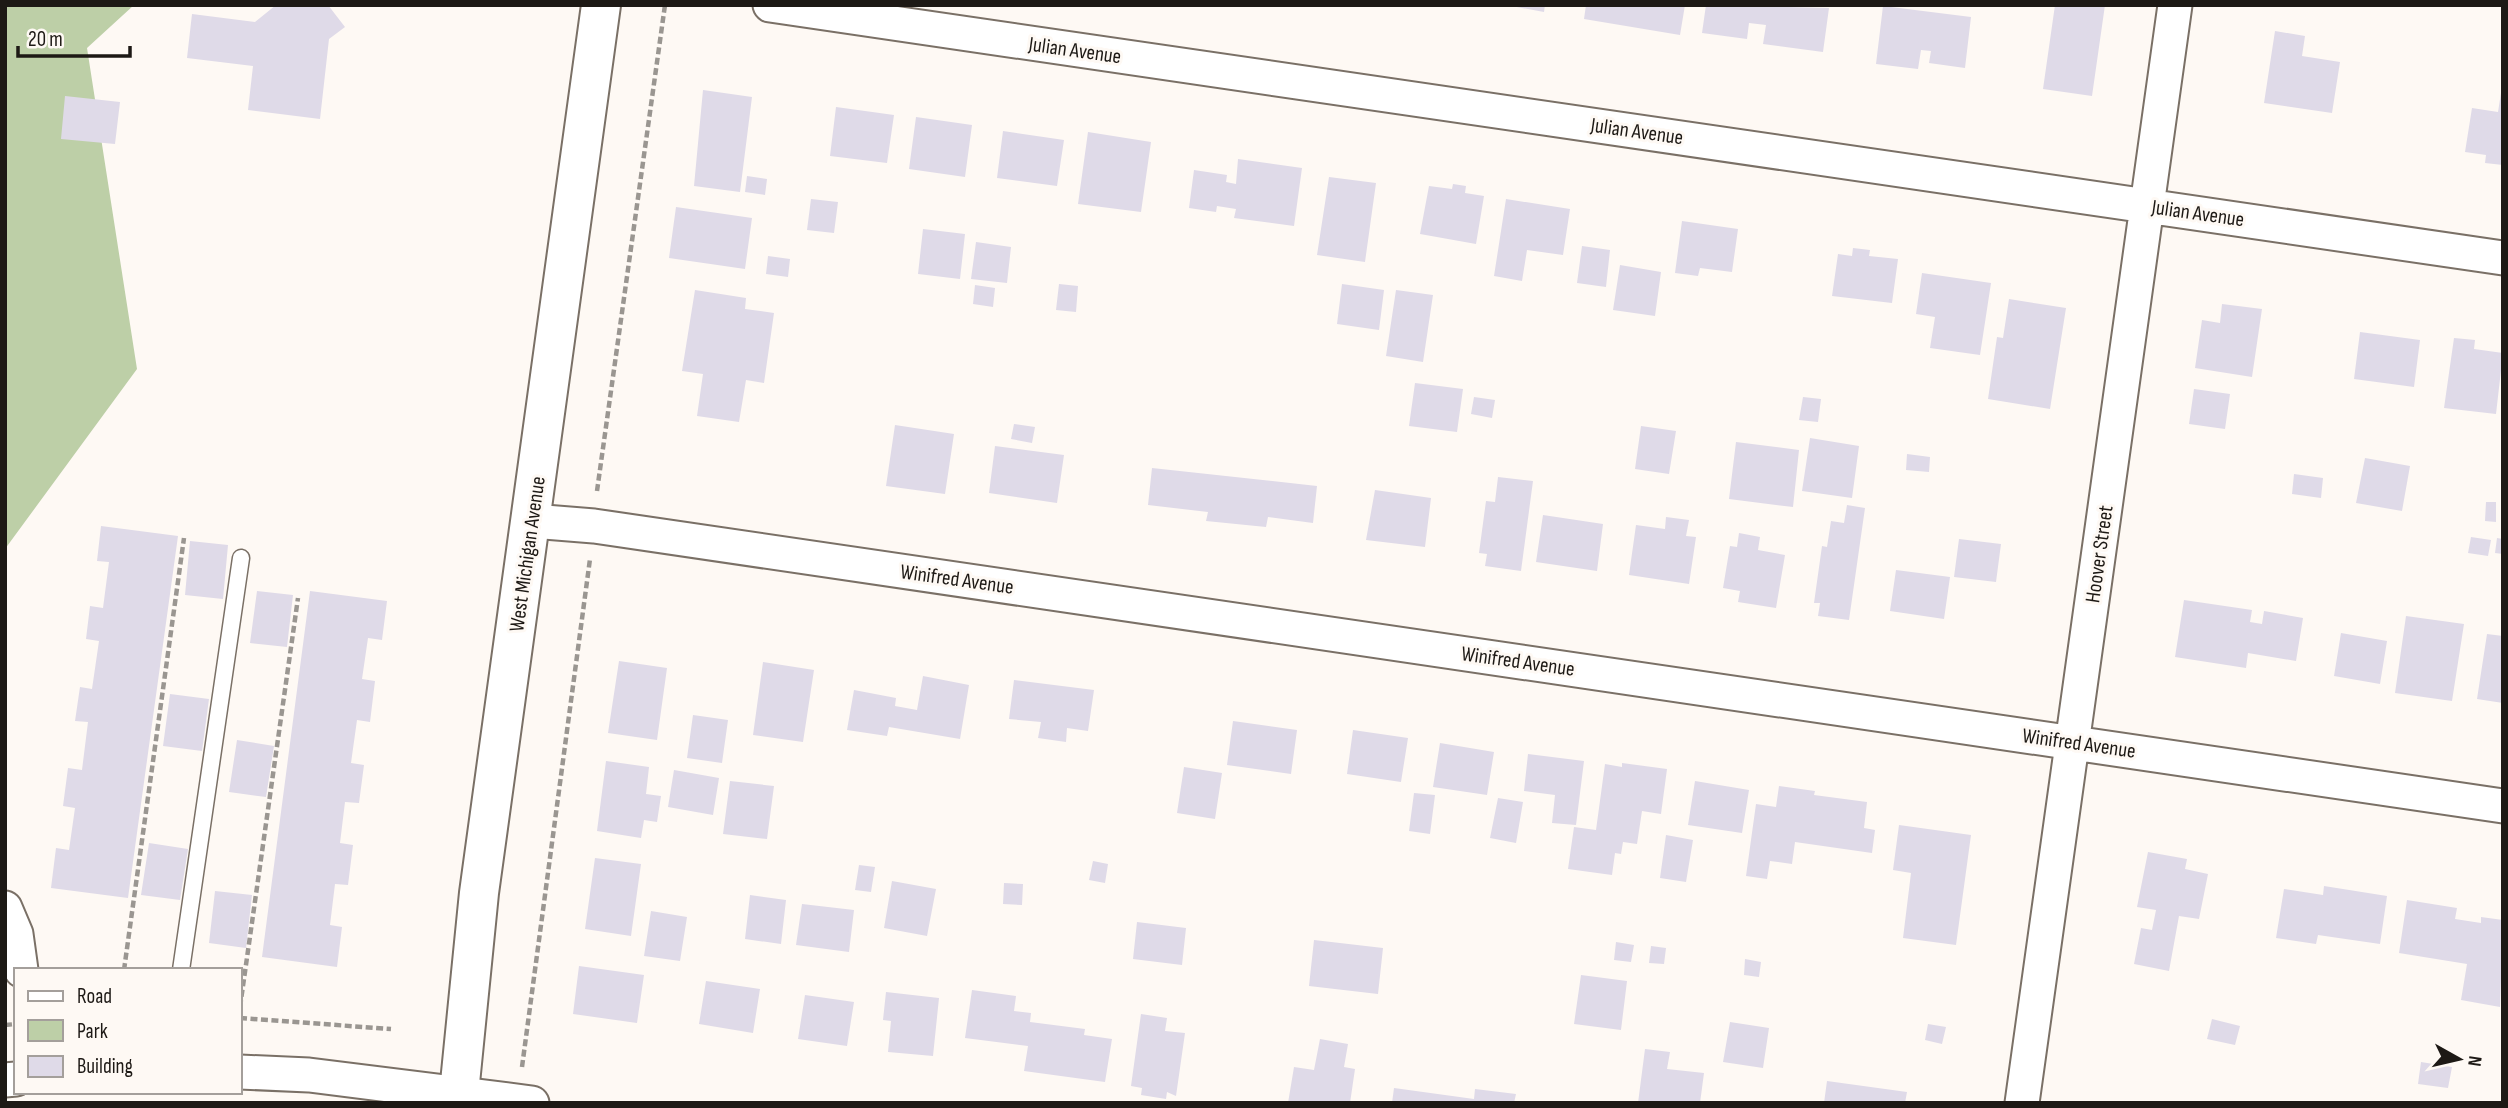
<svg xmlns="http://www.w3.org/2000/svg" width="2508" height="1108" font-family="'Sofia Sans Condensed',sans-serif">
  <style>
    .green { fill: #bdcfa7 }
    .building { fill: #dfdae8 }
    .lines { fill: none; stroke-linecap: round; stroke-linejoin: round }
    .lane-casing { stroke: #7a7066; stroke-width: 19 }
    .street-casing { stroke: #7a7066; stroke-width: 37 }
    .secondary-casing { stroke: #7a7066; stroke-width: 42 }
    .path { stroke: #9a9691; stroke-width: 4.5; stroke-dasharray: 7 3.5; stroke-linecap: butt }
    .lane { stroke: #fff; stroke-width: 16 }
    .street { stroke: #fff; stroke-width: 33 }
    .secondary { stroke: #fff; stroke-width: 38 }
    .labels { text-anchor: middle; stroke-width: 6; stroke-linejoin: round; paint-order: stroke }
    .street-label { font-size: 21px; fill: #1d1915; stroke: #fef9f4 }
  </style>
  <rect width="100%" height="100%" fill="#fef9f4"/>
  <path class="green" d="M5,5H134L87,48L137,369L5,549Z"/>
  <path class="building" d="M276,5H328L345,27L329,39L320,119L248,110L253,66L187,58L192,14L255,22Z
    M1506,5H1545L1544,12Z
    M1586,5H1685L1680,35L1584,19Z
    M1706,5L1829,8L1823,52L1763,44L1766,25L1749,23L1747,39L1702,33Z
    M2055,5H2105L2092,96L2043,89Z
    M1883,6L1971,17L1965,68L1929,63L1931,51L1921,50L1918,69L1876,64Z
    M2275,31L2305,36L2302,56L2340,62L2332,113L2264,103Z
    M703,90L752,97L740,192L694,186Z
    M2501,93H2503V165L2485,163L2486,155L2465,152L2472,108L2498,112Z
    M65,96L120,102L115,144L61,139Z
    M836,107L894,115L887,163L830,156Z
    M916,117L972,125L965,177L909,169Z
    M1003,131L1064,140L1057,186L997,178Z
    M1088,132L1151,142L1141,212L1078,204Z
    M1238,159L1302,168L1294,226L1234,218L1236,209L1217,206L1216,212L1189,208L1194,170L1227,175L1226,182L1236,184Z
    M747,176L767,179L765,195L745,192Z
    M1329,177L1376,183L1365,262L1317,255Z
    M1453,184L1466,186L1465,193L1484,196L1476,244L1420,234L1429,186L1452,189Z
    M811,199L838,202L834,233L807,230Z
    M1506,199L1570,209L1563,255L1527,250L1522,281L1494,276Z
    M676,207L752,218L745,269L669,258Z
    M1682,221L1738,229L1732,272L1700,268L1698,276L1675,273Z
    M923,229L965,234L960,279L918,274Z
    M976,242L1011,247L1007,283L971,279Z
    M1582,246L1610,250L1606,287L1577,283Z
    M1853,248L1870,250L1869,256L1898,259L1892,303L1832,296L1838,254L1852,256Z
    M768,256L790,259L788,277L766,274Z
    M1620,265L1661,272L1655,316L1613,310Z
    M1922,273L1991,283L1980,355L1930,348L1935,317L1916,314Z
    M1059,284L1078,286L1076,312L1056,310Z
    M1342,284L1384,290L1379,330L1337,324Z
    M975,285L995,288L993,307L973,304Z
    M695,290L746,298L745,309L774,313L764,383L746,380L739,422L697,416L703,374L682,371Z
    M1396,290L1433,295L1423,362L1386,356Z
    M2009,299L2066,308L2050,409L1988,399L1997,337L2003,338Z
    M2222,304L2262,309L2252,377L2195,368L2202,320L2220,323Z
    M2360,332L2420,340L2414,387L2354,379Z
    M2454,338L2475,340L2474,349L2503,353L2496,414L2444,408Z
    M1415,383L1463,389L1457,432L1409,426Z
    M2194,389L2230,394L2225,429L2189,424Z
    M1474,397L1495,400L1492,418L1471,414Z
    M1803,397L1821,399L1818,422L1799,420Z
    M1014,424L1035,427L1032,443L1011,439Z
    M895,425L954,434L945,494L886,486Z
    M1641,426L1676,431L1669,474L1635,469Z
    M1810,438L1859,446L1852,498L1802,491Z
    M1736,442L1799,450L1793,507L1729,499Z
    M995,446L1064,455L1057,503L989,493Z
    M1907,454L1930,457L1929,472L1906,470Z
    M2365,458L2410,466L2402,511L2356,503Z
    M1152,468L1317,486L1313,523L1268,517L1266,527L1206,521L1208,512L1148,505Z
    M2294,474L2323,478L2321,498L2292,494Z
    M1498,477L1533,481L1521,571L1485,566L1487,554L1479,553L1486,501L1495,502Z
    M1375,490L1431,498L1425,547L1366,540Z
    M2486,502H2496V522L2485,521Z
    M1847,505L1865,508L1849,620L1818,616L1820,603H1814L1822,546L1827,547L1831,521L1844,523Z
    M1543,515L1603,524L1597,571L1536,562Z
    M1666,517L1689,520L1686,536L1696,537L1689,584L1629,575L1636,525L1665,529Z
    M101,526L178,536L128,898L51,888L56,848L69,850L75,808L63,806L68,768L82,770L88,722L75,721L80,687L92,689L99,641L86,639L90,606L103,608L109,562L97,561Z
    M1739,533L1760,537L1758,550L1785,555L1776,608L1738,602L1740,591L1723,588L1730,546L1737,547Z
    M2471,537L2491,540L2488,556L2468,553Z
    M2497,538L2503,539V554L2495,553Z
    M1959,539L2001,544L1996,582L1954,577Z
    M190,541L228,545L223,599L185,595Z
    M1896,570L1950,577L1944,619L1890,611Z
    M257,591L293,595L287,647L250,643Z
    M310,591L387,601L382,640L368,638L362,679L375,681L370,722L357,720L351,763L364,765L359,803L345,802L340,843L353,845L348,885L335,884L330,925L342,927L337,967L262,957Z
    M2184,600L2252,610L2250,622L2262,624L2264,611L2303,618L2296,661L2248,653L2246,668L2175,657Z
    M2406,616L2464,624L2452,701L2395,693Z
    M2341,633L2387,641L2380,684L2334,676Z
    M2487,634L2503,636V703L2477,699Z
    M619,661L667,668L657,740L608,733Z
    M763,662L814,670L803,742L753,735Z
    M923,676L969,685L960,739L889,727L887,736L847,730L854,690L896,698L895,706L917,710Z
    M1014,680L1094,690L1088,731L1067,728L1066,742L1038,738L1041,722L1009,719Z
    M170,694L209,699L202,751L163,746Z
    M693,715L728,720L722,763L687,758Z
    M1233,721L1297,730L1291,774L1227,765Z
    M1353,730L1408,738L1401,782L1347,774Z
    M237,740L274,746L266,797L229,792Z
    M1440,743L1494,752L1487,795L1433,787Z
    M1528,754L1584,761L1576,825L1552,823L1555,795L1524,791Z
    M606,761L649,767L646,794L661,796L657,822L644,820L641,838L597,831Z
    M1622,763L1667,769L1661,814L1642,811L1637,844L1623,842L1621,854L1615,853L1612,875L1568,869L1574,827L1596,830L1605,764L1622,767Z
    M1184,767L1222,773L1215,819L1177,813Z
    M674,770L719,778L713,815L668,807Z
    M730,781L774,786L767,839L723,834Z
    M1695,781L1749,790L1742,833L1688,825Z
    M1779,786L1815,791L1814,795L1867,802L1864,828L1875,830L1872,853L1795,842L1792,864L1770,861L1767,879L1746,876L1756,804L1776,807Z
    M1414,793L1435,795L1430,834L1409,831Z
    M1498,798L1523,802L1516,843L1490,838Z
    M1899,825L1971,835L1956,945L1903,938L1911,873L1893,870Z
    M1666,835L1693,840L1686,882L1660,878Z
    M149,843L188,849L180,900L141,895Z
    M2148,852L2187,859L2185,869L2208,874L2199,919L2179,916L2169,971L2134,964L2141,928L2152,930L2156,910L2137,907Z
    M595,858L641,864L631,936L585,929Z
    M1093,861L1108,864L1105,883L1089,880Z
    M859,865L875,867L871,892L855,890Z
    M892,881L936,889L927,936L884,928Z
    M1004,883L1023,884L1022,905L1003,904Z
    M2324,886L2387,896L2380,944L2318,935L2316,944L2276,938L2284,889L2323,895Z
    M215,891L252,895L246,948L209,943Z
    M750,895L786,900L781,944L745,939Z
    M2407,900L2457,908L2455,919L2481,923V917L2503,920L2500,1007L2461,1000L2467,964L2399,953Z
    M802,904L854,910L849,952L796,945Z
    M651,911L687,917L680,961L644,956Z
    M1137,922L1186,928L1182,965L1133,959Z
    M1314,940L1383,948L1378,994L1309,986Z
    M1616,942L1634,945L1631,962L1614,960Z
    M1651,946L1666,948L1664,964L1649,963Z
    M1745,959L1761,962L1759,977L1744,975Z
    M579,966L644,975L637,1023L573,1014Z
    M1581,975L1627,981L1621,1030L1574,1024Z
    M706,981L760,989L753,1033L699,1024Z
    M972,990L1016,996L1014,1011L1031,1013L1030,1022L1085,1029L1084,1035L1112,1039L1105,1082L1024,1071L1028,1046L965,1038Z
    M886,992L939,998L933,1056L888,1052L891,1021L883,1020Z
    M805,995L854,1002L847,1046L798,1039Z
    M1141,1014L1167,1018L1165,1031L1185,1033L1176,1096L1167,1092L1166,1099L1141,1095L1142,1088L1131,1086Z
    M2212,1019L2240,1026L2235,1045L2207,1039Z
    M1730,1022L1769,1028L1763,1068L1723,1062Z
    M1928,1024L1946,1027L1942,1044L1925,1040Z
    M1320,1039L1348,1044L1344,1067L1355,1069L1350,1103H1288L1294,1067L1314,1070Z
    M1645,1049L1670,1052L1667,1069L1704,1073L1700,1103H1638Z
    M2421,1062L2452,1067L2448,1088L2418,1084Z
    M1827,1081L1907,1092L1905,1103H1824Z
    M1394,1088L1474,1099L1475,1089L1516,1094L1514,1103H1392Z"/>
  <g class="lines">
    <g class="lane-casing">
      <path id="lane" d="M181,970L241,558"/>
    </g>
    <g class="street-casing">
      <path id="street" d="M770,5L2503,258
        M532,521L594,526L2503,806
        M5,908L16,934L21,970
        M240,1072L309,1075L532,1103
        M5,1080L16,1079
        M2022,1103L2175,5"/>
    </g>
    <g class="secondary-casing">
      <path id="secondary" d="M458,1103L479,893L601,5"/>
    </g>
    <path class="path" d="M597,491L665,5
      M124,970L184,538
      M240,1007L298,598
      M240,1018L391,1029
      M5,1025L16,1024
      M522,1067L590,559"/>
    <use href="#lane" class="lane"/>
    <use href="#street" class="street"/>
    <use href="#secondary" class="secondary"/>
  </g>
  <g class="labels">
    <g class="street-label">
      <text transform="translate(1075 50) rotate(8)" y="7">Julian Avenue</text>
      <text transform="translate(1637 131) rotate(8)" y="7">Julian Avenue</text>
      <text transform="translate(2198 213) rotate(8)" y="7">Julian Avenue</text>
      <text transform="translate(527 554) rotate(-82)" y="7">West Michigan Avenue</text>
      <text transform="translate(2099 554) rotate(-82)" y="7">Hoover Street</text>
      <text transform="translate(957 579) rotate(8)" y="7">Winifred Avenue</text>
      <text transform="translate(1518 661) rotate(8)" y="7">Winifred Avenue</text>
      <text transform="translate(2079 743) rotate(8)" y="7">Winifred Avenue</text>
    </g>
  </g>
  <rect width="2508" height="1108" fill="none" stroke="#1d1915" stroke-width="14"/>
  <rect x="14" y="968" width="228" height="126" fill="#fef9f4" stroke="#a49f9b" stroke-width="2"/>
  <rect x="28" y="991" width="35" height="10" fill="#ffffff" stroke="#a49f9b" stroke-width="2"/>
  <text x="77" y="1003" font-size="21" fill="#1d1915">Road</text>
  <rect x="28" y="1020" width="35" height="21" fill="#bdcfa7" stroke="#a49f9b" stroke-width="2"/>
  <text x="77" y="1038" font-size="21" fill="#1d1915">Park</text>
  <rect x="28" y="1056" width="35" height="21" fill="#dfdae8" stroke="#a49f9b" stroke-width="2"/>
  <text x="77" y="1073" font-size="21" fill="#1d1915">Building</text>
  <g transform="translate(2459 1059) rotate(98)" stroke="#fef9f4" stroke-width="5" paint-order="stroke">
  <path d="M0-5L12 26L0 18L-12 26Z" fill="#1d1915"/>
  <text y="-10" font-size="19" font-weight="bold" text-anchor="middle" fill="#1d1915">N</text>
  </g>
  <path d="M18 46v10h112v-10" fill="none" stroke="#1d1915" stroke-width="3.5"/>
  <text x="28" y="46" font-size="21" fill="#1d1915" stroke="#fef9f4" stroke-width="5" paint-order="stroke">20 m</text>
</svg>
